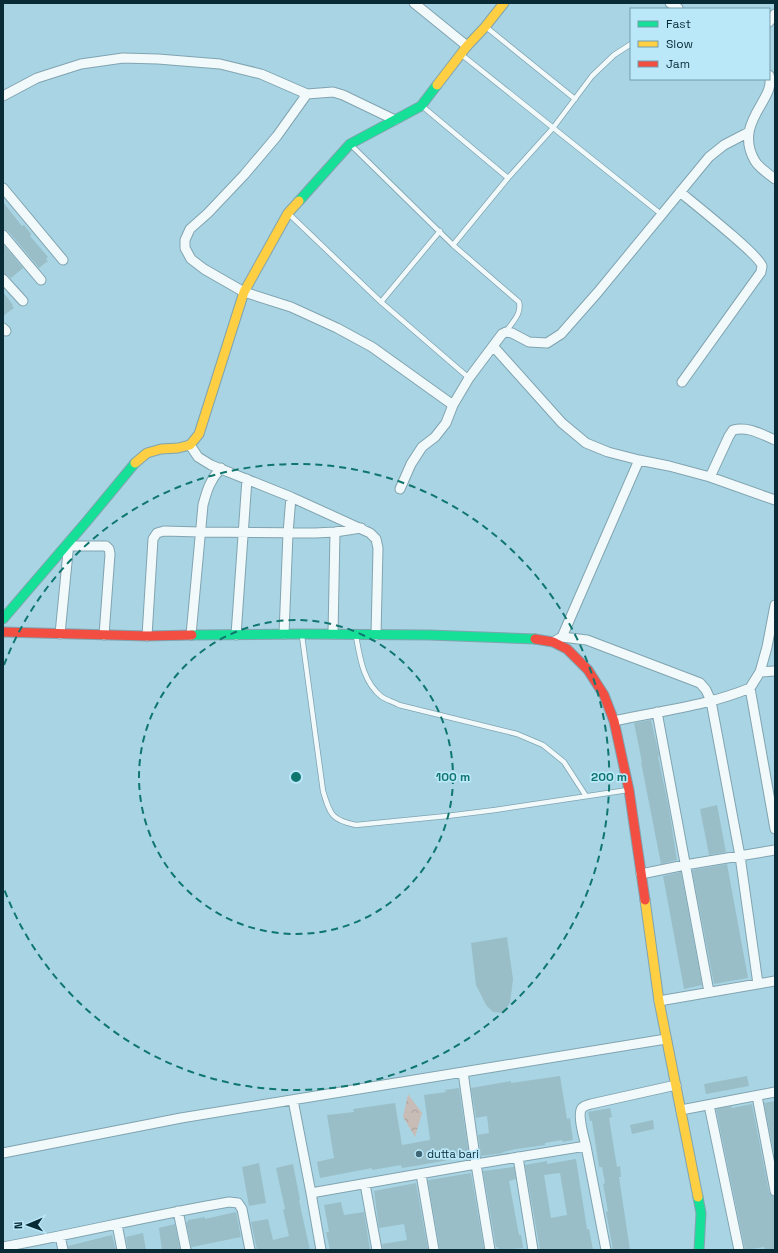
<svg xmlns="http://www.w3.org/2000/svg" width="778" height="1253" font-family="'Space Grotesk',sans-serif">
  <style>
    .park { fill: url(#park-crowns) }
    .building { fill: #99bec7; fill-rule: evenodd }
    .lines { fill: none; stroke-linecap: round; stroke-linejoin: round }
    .lane-casing { stroke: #80a4b0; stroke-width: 6 }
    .street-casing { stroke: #80a4b0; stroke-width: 11 }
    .fast-casing { stroke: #80a4b0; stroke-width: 11 }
    .slow-casing { stroke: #80a4b0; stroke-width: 11 }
    .jam-casing { stroke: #80a4b0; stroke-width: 11 }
    .lane { stroke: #f2f9fb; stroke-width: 4.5 }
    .street { stroke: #f2f9fb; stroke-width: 9 }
    .fast { stroke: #16e098; stroke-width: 9 }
    .slow { stroke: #ffcf43; stroke-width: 9 }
    .jam { stroke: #f24e42; stroke-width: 9 }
    .ring { fill: none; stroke: #0f766e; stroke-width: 2; stroke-dasharray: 7 5 }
    .poi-dot { fill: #406673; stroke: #bae8f9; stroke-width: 1.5 }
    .labels { text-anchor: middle; stroke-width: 3.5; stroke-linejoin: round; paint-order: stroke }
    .poi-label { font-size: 11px; fill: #082b36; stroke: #bae8f9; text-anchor: start }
    .centre { fill: #0f766e; stroke: #bae8f9; stroke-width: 2 }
    .ring-label { font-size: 12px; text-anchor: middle; font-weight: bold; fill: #0f766e; stroke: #bae8f9; stroke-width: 3.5; stroke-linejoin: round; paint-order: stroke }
  </style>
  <defs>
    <pattern id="park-crowns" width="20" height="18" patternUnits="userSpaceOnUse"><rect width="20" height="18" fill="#c8bcb7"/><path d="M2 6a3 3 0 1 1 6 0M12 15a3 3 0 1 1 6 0" fill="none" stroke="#aaa29e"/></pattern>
  </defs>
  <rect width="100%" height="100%" fill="#a8d4e4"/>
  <path class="park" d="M408,1094L422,1113L415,1137L403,1117Z"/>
  <path class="building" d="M3,202L22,226L24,225L31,234L30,236L48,257L46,259L48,261L39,268L8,231L3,229Z
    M3,244L23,268L11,278L7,275L3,273Z
    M3,292L13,305L12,306L14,308L3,316Z
    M651,720L659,754V756H658L669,809L677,860L661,864L641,762H642L634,723Z
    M717,805L726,852L709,855L700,809Z
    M727,864L748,978L714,984L692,870Z
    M681,872L702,985L684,989L663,876Z
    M507,937L513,979L510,1003L503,1013L493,1012L486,1005L476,985L471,943Z
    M560,1076L567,1119L570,1118L573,1140L563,1142L562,1140L545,1143V1145L516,1149L503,1152V1153L481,1156L478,1135L489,1133L487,1116L476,1118L471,1088L511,1081V1083Z
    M747,1076L749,1086L706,1094L704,1084Z
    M459,1088L469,1155L453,1157L454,1159L415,1166L402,1168L401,1165L372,1170V1168L320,1178L317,1162L334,1158L327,1115L354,1112L353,1109L395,1103L402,1145L430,1140L424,1095L446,1092L445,1090Z
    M775,1101V1159L764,1103Z
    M752,1104L769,1192L771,1195L775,1197V1250H765L764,1247L745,1250L716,1109L731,1106L732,1108Z
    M610,1108L612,1117L609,1118L617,1167L620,1166L621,1177H619L630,1250H613L606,1212L608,1211L603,1184L605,1183L602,1167H599L592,1121H590L588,1112Z
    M653,1120L654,1129L632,1134L630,1125Z
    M576,1159L587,1229H589L593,1250H540L525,1165L547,1161V1164ZM560,1173L567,1215L551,1218L544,1175Z
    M259,1163L266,1203L249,1206L242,1167Z
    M293,1164L300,1200H299L303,1219L310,1250H257L251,1222L268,1219L273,1240L289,1236L283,1210L285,1209L276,1168Z
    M514,1167L516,1179L509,1181L519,1235H521L523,1248L499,1250L498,1247H496L483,1171Z
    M471,1173L484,1249L440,1250L428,1181L429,1180Z
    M416,1183L428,1250H383L382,1244L407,1240L404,1224L379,1228L374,1191Z
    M341,1202L344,1215L364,1212L370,1250H330L326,1232H329L324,1205Z
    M236,1212L241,1237L192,1247V1250L186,1222H188V1220L205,1217V1219Z
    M175,1224L180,1250H162L159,1228Z
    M143,1233L146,1250H128L126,1237Z
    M112,1235L116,1250H69L68,1246Z"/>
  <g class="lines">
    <g class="lane-casing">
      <path id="lane" d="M486,27L575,99
        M462,55L661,214
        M422,106L508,178
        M351,145L453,245L519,302C522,314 512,322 506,332
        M289,214L381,302L469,378
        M453,245L508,178L553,128L592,76L614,55L631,44
        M381,302L440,231
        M302,636L323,791C330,814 331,820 356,825L447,816L495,810L628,790
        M356,636C360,658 363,682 382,697C387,700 394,702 399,705L517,734L543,745L564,762L586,796"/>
    </g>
    <g class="street-casing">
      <path id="street" d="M414,3L467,46
        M670,3L678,8
        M769,22L775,14
        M769,75C778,98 732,122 755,161C759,168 769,174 775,179
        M307,94L277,136L244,175L208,213L190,229L185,240V248L191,259L204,269L244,292L291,307L337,328L372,347L453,405
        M3,96L37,78L81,64L123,58L158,59L220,64L261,74L307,94L333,92L343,95L395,120
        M3,188L63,260
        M680,192C692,202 760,256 762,266C762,267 761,271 761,272L682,382
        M3,235L41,280
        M3,279L23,301
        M3,328L6,331
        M493,346L562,423L586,443L608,452L639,460L669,466L710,477L775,500
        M190,445L198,457L211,465L291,497L370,533L376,539L378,548L376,635
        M710,477L729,436L733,430C748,426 761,434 775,440
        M400,489L411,464L422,447L435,437L446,423L453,405L469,378L502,334L506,332L512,333L529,342L547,343L561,334L598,292L709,157L724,145L749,132
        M68,546H106L109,549L110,554L104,635
        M60,634L69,542
        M284,634L288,533L291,497
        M333,634L335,532
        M191,635L203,505C207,490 210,480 221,468
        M236,635L247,479
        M147,636L153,539L157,533L164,531L200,532L315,533L335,532L361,528
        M562,637L639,460
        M553,642L562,637L587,640L700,683L706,690L711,701L740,856L758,984
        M760,672L775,671
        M750,688L760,672L767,647L775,605
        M657,712L709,992
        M614,721C659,711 707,706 750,688L775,829
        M641,874L685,865L775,850
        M659,1001L775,981
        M463,1072L476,1164L490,1250
        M757,1096L775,1191
        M293,1100L311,1193L476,1164L586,1146L606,1250
        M709,1105L739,1250
        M681,1110L775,1092
        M586,1146C584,1138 577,1114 582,1108C585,1105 588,1105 591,1104L676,1085
        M3,1153L181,1118L666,1039
        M518,1157L533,1250
        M421,1174L434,1250
        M365,1184L377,1250
        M311,1193L321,1250
        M178,1211L186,1250
        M117,1224L122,1250
        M60,1236L63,1250
        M3,1247C79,1233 153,1215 229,1202L238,1203L242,1209L250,1250"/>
    </g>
    <g class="fast-casing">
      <path id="fast" d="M299,201L350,144L421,106L437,85
        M3,619L87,521L135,463
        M192,635L301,634L429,635L535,639
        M698,1197L701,1213L699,1250"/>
    </g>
    <g class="slow-casing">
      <path id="slow" d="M437,85L467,46L485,27L504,3
        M135,463L147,453L161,449L178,448L190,445L199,434L244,292L288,213L299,201
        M645,900L659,1001L698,1197"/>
    </g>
    <g class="jam-casing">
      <path id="jam" d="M3,632L147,636L192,635
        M535,639L553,642L567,649L588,670L604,695L614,721L629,790L645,900"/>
    </g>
    <use href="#lane" class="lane"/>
    <use href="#street" class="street"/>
    <use href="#fast" class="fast"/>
    <use href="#slow" class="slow"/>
    <use href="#jam" class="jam"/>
  </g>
  <g class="ring">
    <circle cx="296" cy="777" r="157"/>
    <path d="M4 665A313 313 0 1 1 4 889"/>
  </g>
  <circle class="poi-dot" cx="419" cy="1154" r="4"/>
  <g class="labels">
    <g class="poi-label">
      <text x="427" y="1158">dutta bari</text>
    </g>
  </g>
  <circle cx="296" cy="777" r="6" class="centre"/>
  <g class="ring-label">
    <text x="453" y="781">100 m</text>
    <text x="609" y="781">200 m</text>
  </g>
  <rect width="778" height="1253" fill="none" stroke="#082b36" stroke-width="8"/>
  <rect x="630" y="8" width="140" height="72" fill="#bae8f9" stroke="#739cab"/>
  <rect x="638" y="21" width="20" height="6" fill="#16e098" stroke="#739cab"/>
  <text x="666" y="28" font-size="12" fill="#082b36">Fast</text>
  <rect x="638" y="41" width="20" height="6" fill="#ffcf43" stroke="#739cab"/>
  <text x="666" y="48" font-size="12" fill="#082b36">Slow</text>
  <rect x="638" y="61" width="20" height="6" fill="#f24e42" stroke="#739cab"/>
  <text x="666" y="68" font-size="12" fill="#082b36">Jam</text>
  <g transform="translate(28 1225) rotate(268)" stroke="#bae8f9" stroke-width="3" paint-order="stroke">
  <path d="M0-3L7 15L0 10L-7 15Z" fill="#082b36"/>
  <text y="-6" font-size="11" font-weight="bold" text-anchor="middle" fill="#082b36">N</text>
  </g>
</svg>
